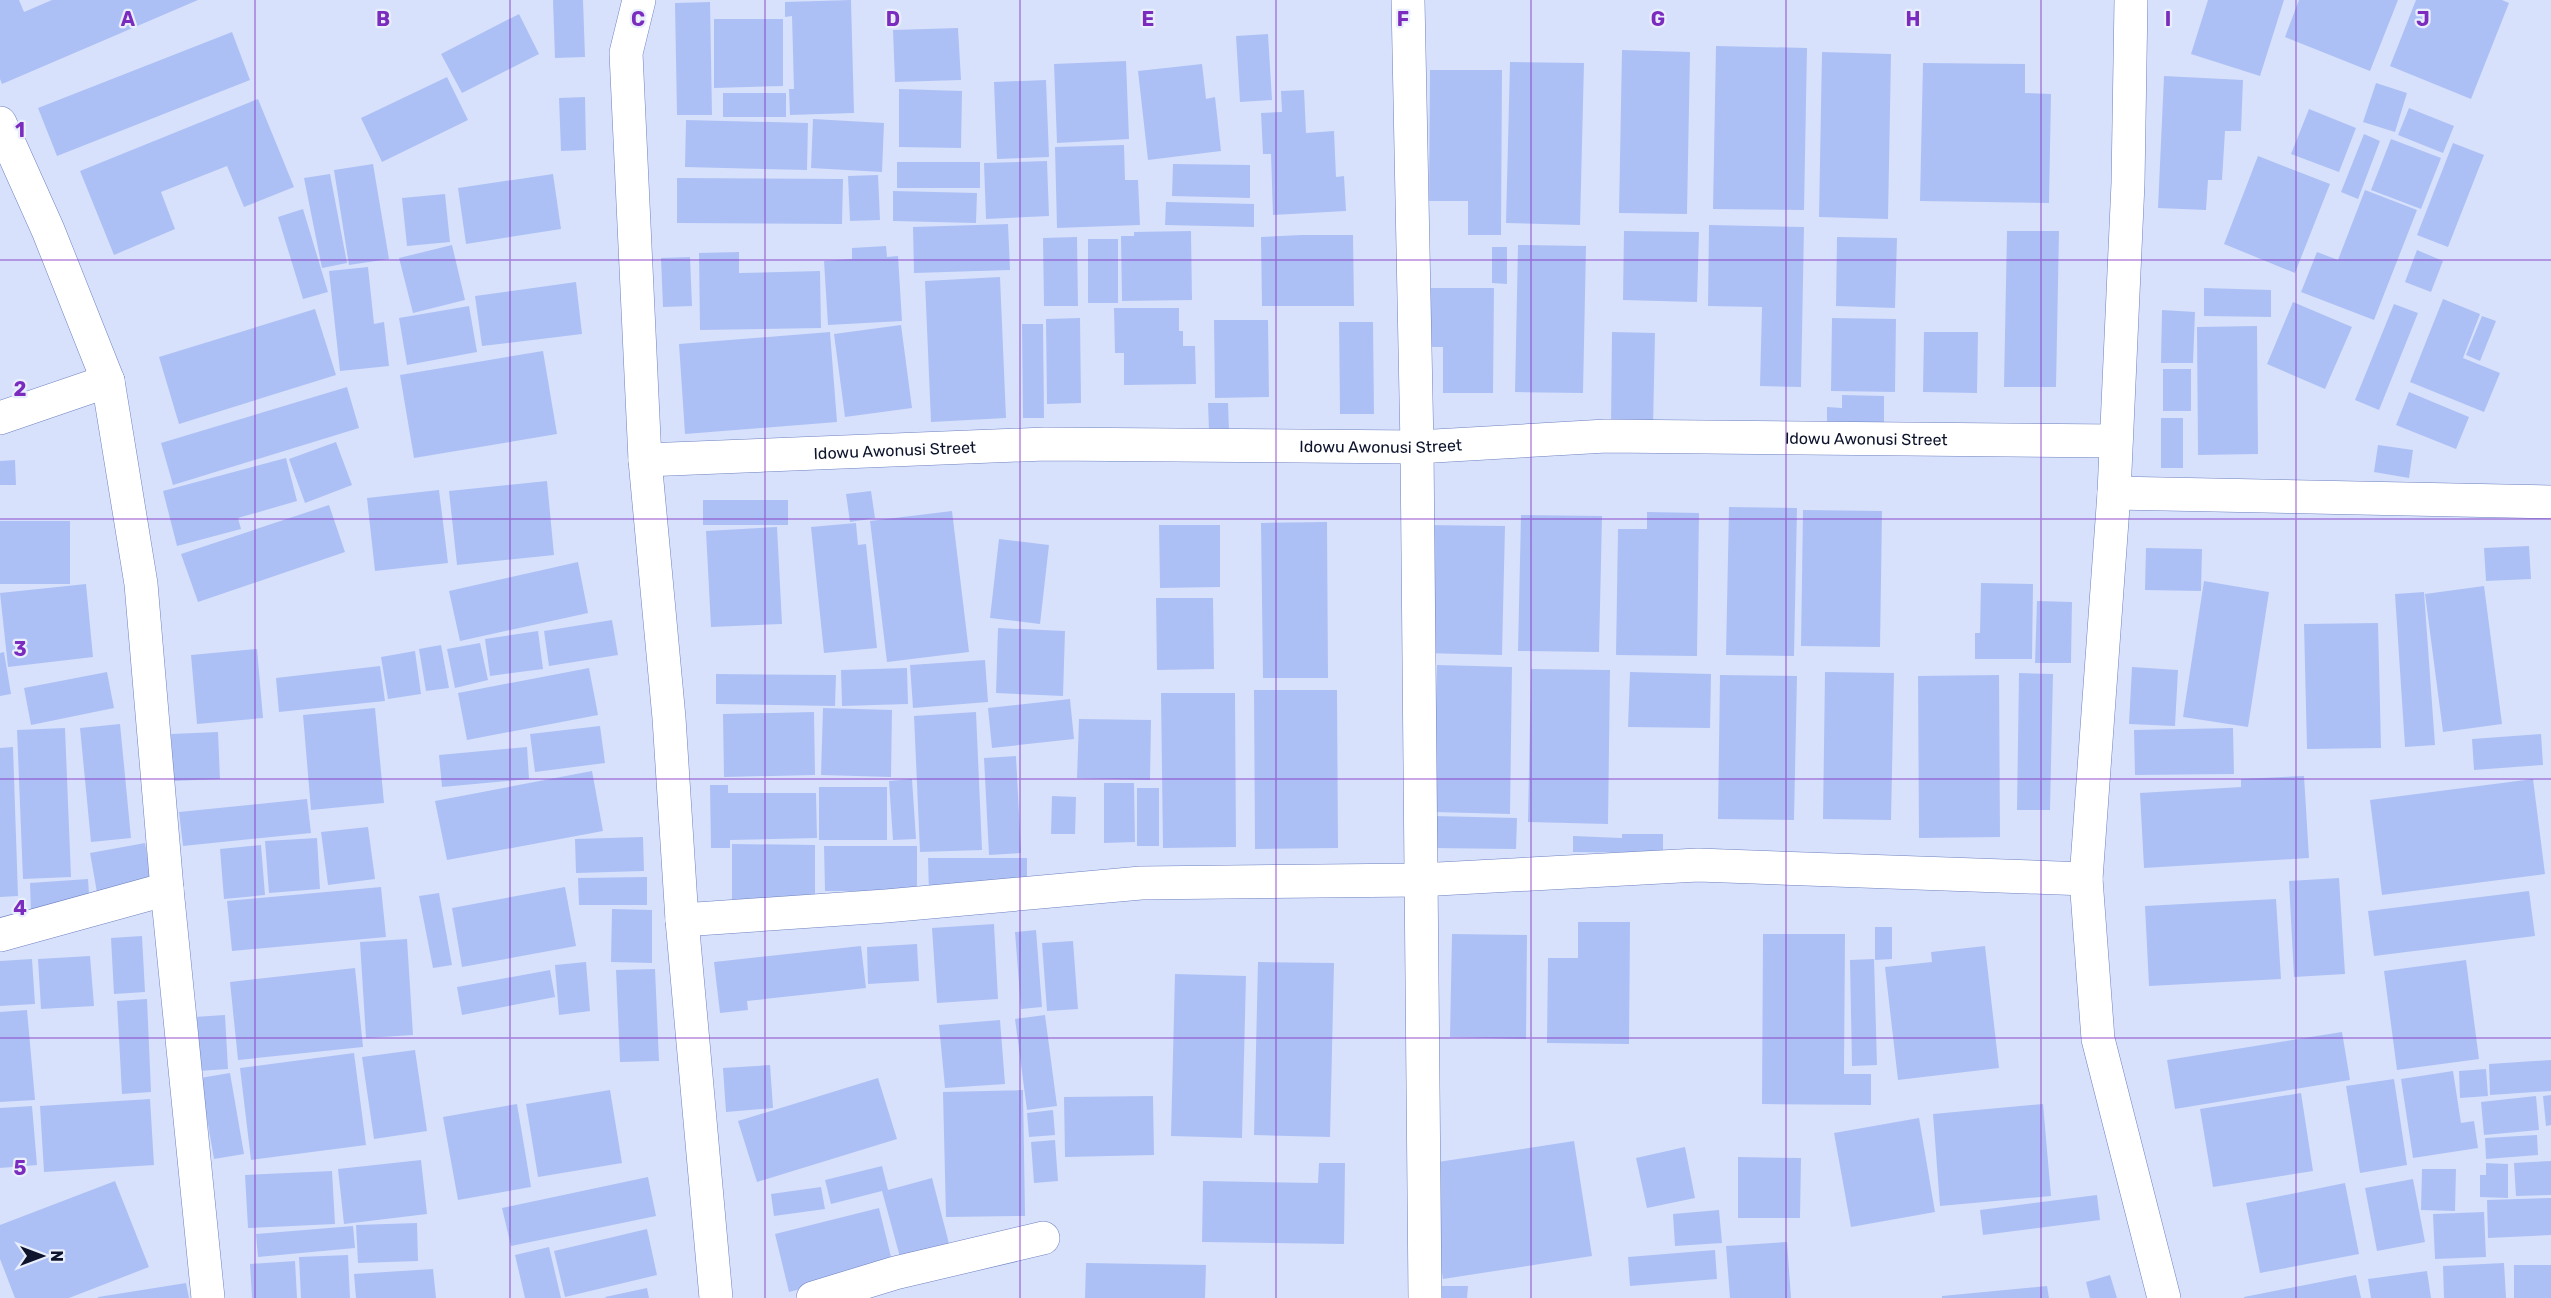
<svg xmlns="http://www.w3.org/2000/svg" width="2551" height="1298" font-family="Rubik,sans-serif">
  <style>
    .building { fill: #adc0f5 }
    .lines { fill: none; stroke-linecap: round; stroke-linejoin: round }
    .minor-casing { stroke: #6d81c0; stroke-width: 34 }
    .minor { stroke: #fff; stroke-width: 33 }
    .grid { fill: none; stroke: #7b2cbf; stroke-width: 1.5; stroke-opacity: 0.55 }
    .labels { text-anchor: middle; stroke-width: 4.5; stroke-linejoin: round; paint-order: stroke }
    .street-label { font-size: 16px; fill: #0d142c; stroke: #e9eefc }
    .grid-label { font-size: 20px; text-anchor: middle; font-weight: bold; fill: #7b2cbf; stroke: #e9eefc; stroke-width: 4.5; stroke-linejoin: round; paint-order: stroke }
  </style>
  <rect width="100%" height="100%" fill="#d7e1fc"/>
  <path class="building" d="M0,0H19L24,12L52,0H198L2,84L0,79Z
    M553,0H583L585,57L555,58Z
    M851,0L854,113L790,115L789,89H794L792,16L785,17V2Z
    M2208,0H2284L2260,76L2191,54Z
    M2299,0H2398L2370,71L2285,37Z
    M2416,0H2502L2509,3L2471,99L2390,66Z
    M710,2L712,115H677L675,3Z
    M519,14L539,54L462,93L441,54Z
    M714,19H783V86L714,88Z
    M958,28L961,80L895,82L893,30Z
    M232,32L250,80L57,156L38,108Z
    M1268,34L1272,100L1240,102L1236,36Z
    M1716,46L1807,48L1804,210L1713,209Z
    M1622,50L1690,52L1687,214L1619,213Z
    M1822,52L1891,54L1888,219L1819,217Z
    M1126,61L1129,139L1057,143L1054,64Z
    M1510,62L1584,63L1580,225L1506,223Z
    M1923,63L2025,64V93L2051,94L2049,203L1920,201Z
    M1202,64L1206,99L1215,97L1221,151L1148,160L1138,71Z
    M1430,70H1502L1501,235H1468V201H1429Z
    M2164,76L2243,80L2241,131H2225L2222,180H2208L2206,210L2158,208Z
    M447,77L468,120L382,162L361,118Z
    M1046,80L1049,157L997,159L994,82Z
    M2376,83L2407,93L2395,132L2363,122Z
    M899,89L962,91L961,148L899,147Z
    M1304,90L1306,133L1334,131L1336,177L1344,176L1346,211L1273,215L1271,154H1263L1261,113L1282,112L1281,91Z
    M723,93H786V117H723Z
    M585,97L586,150L561,151L559,98Z
    M258,99L294,187L244,207L227,166L161,192L175,229L114,255L80,171Z
    M2409,108L2454,126L2443,153L2398,135Z
    M2309,109L2356,128L2339,172L2291,154Z
    M813,119L884,123L882,172L811,168Z
    M686,120L808,123L807,170L685,167Z
    M2364,134L2380,141L2358,199L2341,192Z
    M2391,139L2441,158L2421,209L2371,190Z
    M2453,143L2484,155L2448,247L2417,235Z
    M1124,145L1125,180H1138L1140,225L1057,228L1055,147Z
    M2258,156L2330,184L2295,273L2224,244Z
    M1047,161L1049,216L986,219L984,163Z
    M897,162H980V188H897Z
    M373,164L389,259L349,265L334,170Z
    M1173,164L1250,165V198L1172,196Z
    M330,174L347,263L322,268L304,178Z
    M553,174L561,229L466,244L458,188Z
    M878,175L880,220L850,221L848,176Z
    M677,178L843,179L842,224L677,223Z
    M2365,190L2417,210L2374,320L2301,292L2317,252L2338,260Z
    M893,191L977,193L976,223L893,221Z
    M445,194L450,242L407,246L402,198Z
    M1166,202L1254,204V227L1165,225Z
    M303,209L328,292L303,299L278,217Z
    M1008,224L1010,270L914,273L913,227Z
    M1709,225L1804,227L1801,387L1760,386L1762,307L1708,306Z
    M1191,231L1192,300L1122,301L1121,236H1134V232Z
    M1624,231L1699,232L1697,302L1623,300Z
    M2007,231H2059L2056,387H2004Z
    M1302,235H1353L1354,306H1262L1261,237Z
    M1077,237L1078,306H1044L1043,238Z
    M1837,237L1897,238L1895,308L1836,306Z
    M1088,239H1118V303H1088Z
    M452,245L465,300L413,313L399,258Z
    M1518,245L1586,246L1583,393L1515,392Z
    M886,246L887,257L898,256L902,321L828,325L824,261L852,259V248Z
    M1492,247H1507V284L1492,283Z
    M2417,250L2443,261L2431,292L2405,282Z
    M739,252V273L820,271L821,328L700,330L699,253Z
    M690,257L692,306L663,307L661,258Z
    M368,267L374,324L384,322L389,366L340,371L329,271Z
    M1000,277L1006,418L931,422L925,281Z
    M576,282L582,334L482,346L475,296Z
    M1424,288H1494L1493,393H1443V347H1424Z
    M2204,288L2271,290V317L2204,316Z
    M2443,299L2480,314L2463,358L2500,373L2484,412L2410,382Z
    M2293,302L2352,327L2325,389L2267,364Z
    M2394,304L2418,313L2379,410L2355,400Z
    M469,306L477,352L407,365L399,318Z
    M1114,308H1179V331H1183V346H1195L1196,384L1124,385V353H1115Z
    M315,309L336,375L179,424L159,357Z
    M2162,310L2195,312L2193,363H2161Z
    M2482,316L2496,321L2480,361L2466,355Z
    M1080,318L1081,403L1047,404L1046,319Z
    M1832,318L1896,319L1895,392L1831,391Z
    M1214,320H1268L1269,397L1215,398Z
    M1339,322H1373L1374,414H1340Z
    M1022,324H1043L1044,418H1023Z
    M901,325L912,408L845,417L834,334Z
    M2257,326L2258,454L2198,455L2197,327Z
    M830,332L837,422L685,434L679,344Z
    M1612,332L1655,333L1653,428L1611,427Z
    M1924,332H1978L1977,393L1923,392Z
    M543,351L557,434L414,458L400,375Z
    M2163,369H2191V411H2163Z
    M347,387L359,428L173,485L161,443Z
    M2409,392L2469,417L2456,449L2396,425Z
    M1842,395L1884,396V436L1827,434V407L1842,408Z
    M1208,403H1228L1229,431H1209Z
    M2161,418H2183V468H2161Z
    M336,442L352,485L305,503L289,459Z
    M2378,445L2413,450L2409,478L2374,472Z
    M286,458L297,501L238,518L241,529L177,546L163,491Z
    M15,460L16,485H0V461Z
    M547,481L554,555L457,565L449,491Z
    M439,490L448,563L375,571L367,498Z
    M871,491L875,518L850,522L846,494Z
    M703,500H788V525H703Z
    M329,505L345,552L198,602L181,554Z
    M1729,507L1797,508L1794,656L1726,655Z
    M1803,510L1882,511L1880,647L1801,646Z
    M952,511L969,652L887,662L870,521Z
    M1647,512L1699,513L1697,656L1616,655L1618,529H1647Z
    M1521,515L1602,516L1599,652L1518,651Z
    M0,521H70V584H0Z
    M1327,522L1328,678H1263L1261,523Z
    M856,523L858,545L866,544L877,648L824,653L811,527Z
    M1159,525H1220V587L1160,588Z
    M1425,525L1505,526L1502,655L1423,653Z
    M777,527L782,624L711,627L706,531Z
    M999,539L1049,545L1040,624L990,618Z
    M2529,546L2531,579L2486,581L2484,548Z
    M2146,548L2202,549L2201,591L2145,590Z
    M578,562L588,613L460,641L449,591Z
    M2204,581L2269,592L2248,727L2183,717Z
    M1981,583L2033,584L2032,659H1975V633H1980Z
    M86,584L93,657L8,667L0,593Z
    M2484,586L2502,724L2443,732L2425,594Z
    M2424,592L2435,745L2405,747L2395,594Z
    M1156,598H1213L1214,669L1157,670Z
    M2037,601L2072,602L2071,663H2035Z
    M612,620L618,655L549,666L544,631Z
    M2378,623L2381,748L2307,749L2304,624Z
    M998,628L1065,631L1063,696L996,693Z
    M538,631L543,669L490,676L485,639Z
    M480,643L488,680L455,688L447,649Z
    M441,645L449,688L426,691L419,649Z
    M257,649L263,718L197,724L191,655Z
    M415,651L421,694L388,699L381,657Z
    M4,652L11,694L0,696V653Z
    M985,660L988,702L913,708L910,665Z
    M1437,665L1512,667L1510,814L1434,812Z
    M380,666L385,701L279,712L276,678Z
    M2132,667L2178,670L2175,726L2129,724Z
    M589,668L598,715L467,740L458,693Z
    M907,668L908,704L842,706L841,670Z
    M1531,669L1610,670L1608,824L1528,822Z
    M107,672L114,708L31,725L24,688Z
    M1630,672L1711,674L1710,728L1628,727Z
    M1825,672L1894,673L1891,820L1823,819Z
    M2019,673L2053,674L2050,810H2017Z
    M716,674L836,675L835,706L716,704Z
    M1720,675L1797,676L1794,820L1718,819Z
    M1999,675L2000,837L1919,838L1918,676Z
    M1254,690H1337L1338,848L1255,849Z
    M1161,693H1235L1236,847L1163,848Z
    M1070,699L1074,739L992,748L988,708Z
    M375,708L384,803L311,810L303,715Z
    M823,708L892,710L891,777L821,775Z
    M814,712L815,775L724,777L723,714Z
    M976,712L982,850L920,852L914,716Z
    M1079,719L1151,720L1150,780L1077,778Z
    M120,724L131,838L91,842L80,728Z
    M600,726L605,763L535,772L530,734Z
    M65,728L71,877L23,879L17,730Z
    M2233,728L2234,774L2135,775L2134,730Z
    M218,732L220,779L173,781L171,734Z
    M2541,734L2543,765L2474,770L2472,739Z
    M13,747L18,896L0,897V748Z
    M527,747L529,779L442,787L439,755Z
    M1016,756L1021,853L989,855L984,758Z
    M592,771L603,831L447,860L435,801Z
    M2304,776L2309,858L2144,868L2140,793L2241,787V779Z
    M912,779L916,839L893,840L889,781Z
    M2533,779L2545,874L2382,895L2370,800Z
    M1104,783H1134L1135,842L1104,843Z
    M710,785H728V793H816L817,838L730,840V848H711Z
    M819,787H887V840H819Z
    M1137,788H1159V846H1137Z
    M1052,796L1076,797L1075,834H1051Z
    M307,799L311,833L183,846L179,812Z
    M1433,816L1517,818L1516,849L1432,848Z
    M368,827L375,879L328,885L321,832Z
    M1622,834H1663V853L1573,852V836L1622,838Z
    M643,837L644,871L576,873L575,839Z
    M317,838L320,889L269,893L265,841Z
    M145,843L153,888L98,898L90,853Z
    M732,844L815,845V909L732,908Z
    M261,845L265,895L224,899L220,849Z
    M824,846H917V891H825Z
    M928,858H1027V891L929,892Z
    M647,877V905H579L578,878Z
    M2339,878L2345,974L2294,977L2289,881Z
    M88,879L90,909L31,912L30,883Z
    M381,887L386,937L232,951L227,901Z
    M565,887L576,946L462,967L452,908Z
    M2529,891L2535,936L2374,956L2368,911Z
    M439,893L452,965L433,968L419,896Z
    M2276,899L2281,979L2149,986L2145,906Z
    M612,909L652,910V963L611,962Z
    M1578,922H1630L1629,1044L1547,1043L1548,958H1578Z
    M994,924L998,999L937,1003L932,928Z
    M1875,927H1892V959L1875,960Z
    M1036,930L1042,1007L1021,1009L1015,932Z
    M1452,934L1527,935L1526,1039L1450,1037Z
    M1763,934H1845L1844,1074H1871V1105L1762,1104Z
    M142,936L145,992L114,994L111,938Z
    M407,939L413,1035L366,1038L360,942Z
    M1073,941L1078,1009L1047,1011L1042,943Z
    M917,944L919,981L868,984L867,947Z
    M861,946L866,988L747,1001L748,1010L720,1013L714,962Z
    M1985,946L1999,1068L1898,1080L1885,967L1932,962L1931,952Z
    M90,956L94,1006L41,1009L38,959Z
    M32,959L35,1004L0,1006V961Z
    M1874,959L1877,1065L1852,1066L1850,960Z
    M2466,960L2479,1059L2397,1070L2384,971Z
    M586,962L590,1011L559,1015L555,965Z
    M1258,962L1334,963L1330,1137L1254,1135Z
    M355,968L363,1047L238,1060L230,982Z
    M655,969L659,1061L620,1062L616,970Z
    M550,970L555,997L462,1015L457,987Z
    M1175,974L1246,976L1242,1138L1171,1136Z
    M147,999L151,1092L122,1094L117,1001Z
    M27,1010L35,1100L0,1102V1012Z
    M225,1015L228,1069L198,1071L194,1017Z
    M1045,1015L1057,1106L1027,1110L1015,1019Z
    M1000,1020L1005,1084L945,1088L939,1025Z
    M2342,1032L2350,1080L2175,1109L2167,1060Z
    M415,1050L427,1131L374,1139L362,1057Z
    M354,1053L366,1145L251,1160L240,1068Z
    M2551,1060V1091L2490,1095L2489,1064Z
    M770,1065L773,1108L726,1112L723,1068Z
    M2486,1069L2488,1096L2460,1098L2459,1071Z
    M2453,1071L2461,1123L2474,1121L2478,1148L2413,1158L2401,1079Z
    M230,1073L244,1154L214,1159L200,1078Z
    M878,1078L897,1139L757,1182L738,1121Z
    M2394,1079L2407,1165L2360,1173L2346,1086Z
    M610,1090L622,1163L538,1177L526,1104Z
    M1023,1090L1025,1216L946,1217L943,1092Z
    M2301,1093L2313,1171L2213,1187L2200,1109Z
    M2551,1095V1125L2546,1126L2543,1096Z
    M1153,1096L1154,1155L1065,1157L1064,1097Z
    M2536,1096L2539,1130L2484,1135L2481,1102Z
    M150,1099L154,1165L44,1172L40,1106Z
    M517,1104L531,1187L458,1200L443,1117Z
    M2043,1104L2051,1196L1940,1206L1933,1114Z
    M32,1106L37,1165L0,1168V1108Z
    M1053,1110L1055,1135L1029,1137L1027,1113Z
    M1919,1118L1935,1212L1851,1227L1834,1133Z
    M2537,1135L2538,1155L2486,1159L2485,1138Z
    M1055,1140L1058,1181L1034,1183L1031,1142Z
    M1574,1141L1592,1256L1443,1279L1425,1164Z
    M1685,1147L1695,1198L1647,1208L1636,1158Z
    M1738,1157L1801,1158L1800,1218H1738Z
    M421,1160L427,1214L344,1224L338,1169Z
    M2551,1161V1195L2516,1196L2514,1163Z
    M1319,1163H1345L1344,1244L1202,1242L1203,1181L1318,1183Z
    M2486,1163L2508,1164V1198L2480,1197V1175H2486Z
    M882,1166L888,1190L932,1178L952,1255L903,1268L882,1191L831,1204L825,1180Z
    M2422,1169H2456L2455,1211L2421,1210Z
    M332,1171L335,1224L248,1228L245,1175Z
    M648,1177L656,1216L511,1246L502,1208Z
    M2413,1179L2425,1242L2377,1251L2365,1188Z
    M115,1181L149,1267L69,1298H15L0,1259V1225Z
    M2345,1183L2359,1254L2260,1273L2246,1203Z
    M821,1187L825,1209L774,1216L771,1194Z
    M2097,1195L2100,1220L1983,1235L1980,1210Z
    M2551,1198V1235L2488,1238L2487,1200Z
    M879,1208L893,1265L789,1292L775,1234Z
    M1719,1210L1722,1243L1675,1246L1673,1214Z
    M2484,1212L2486,1257L2435,1259L2433,1214Z
    M417,1223L418,1261L358,1263L356,1225Z
    M353,1226L355,1248L258,1257L256,1234Z
    M647,1229L657,1275L565,1297L554,1251Z
    M1787,1242L1791,1298H1730L1726,1246Z
    M549,1247L561,1298H525L515,1255Z
    M1715,1250L1717,1279L1630,1286L1628,1257Z
    M348,1255L350,1298H301L299,1257Z
    M295,1261L297,1298H252L250,1264Z
    M1086,1263L1206,1265L1205,1298H1085Z
    M2504,1263L2506,1298H2444L2443,1266Z
    M2514,1265H2551V1298H2514Z
    M433,1269L436,1298H356L354,1274Z
    M2427,1271L2431,1298H2371L2368,1279Z
    M2110,1275L2117,1298H2090L2086,1282Z
    M2356,1275L2361,1298H2244V1297Z
    M186,1283L189,1298H98V1297Z
    M1433,1286H1468L1467,1298H1433Z
    M2047,1286L2049,1298H1942V1296Z
    M647,1288L649,1298H606L605,1297Z"/>
  <g class="lines">
    <g class="minor-casing">
      <g id="minor">
        <path d="M639,0L626,53L645,460L669,718L682,920L716,1298"/>
        <path d="M1408,0L1417,447L1425,1298"/>
        <path d="M2131,0L2128,183L2114,493L2086,879L2098,1039L2164,1298"/>
        <path d="M0,123L48,230L108,381L141,584L167,889L208,1298"/>
        <path d="M0,418L108,381"/>
        <path id="s1" d="M645,460L1045,444L1417,447L1606,436L2116,441"/>
        <path d="M2114,493L2551,502"/>
        <path d="M682,920L886,906L1141,883L1419,880L1698,865L2086,879"/>
        <path d="M0,935L167,889"/>
        <path d="M813,1298L895,1273L1043,1238"/>
      </g>
    </g>
    <use href="#minor" class="minor"/>
  </g>
  <path class="grid" d="M255,0V1298M510,0V1298M765,0V1298M1020,0V1298M1276,0V1298M1531,0V1298M1786,0V1298M2041,0V1298M2296,0V1298M0,260H2551M0,519H2551M0,779H2551M0,1038H2551"/>
  <g class="labels">
    <g class="street-label">
      <text dy="6" stroke="none"><textPath href="#s1" startOffset="1222">Idowu Awonusi Street</textPath></text>
      <text dy="6" stroke="none"><textPath href="#s1" startOffset="736">Idowu Awonusi Street</textPath></text>
      <text dy="6" stroke="none"><textPath href="#s1" startOffset="250">Idowu Awonusi Street</textPath></text>
    </g>
  </g>
  <g class="grid-label">
    <text x="128" y="26">A</text>
    <text x="383" y="26">B</text>
    <text x="638" y="26">C</text>
    <text x="893" y="26">D</text>
    <text x="1148" y="26">E</text>
    <text x="1403" y="26">F</text>
    <text x="1658" y="26">G</text>
    <text x="1913" y="26">H</text>
    <text x="2168" y="26">I</text>
    <text x="2423" y="26">J</text>
    <text x="20" y="137">1</text>
    <text x="20" y="396">2</text>
    <text x="20" y="656">3</text>
    <text x="20" y="915">4</text>
    <text x="20" y="1175">5</text>
  </g>
  <g transform="translate(42 1256) rotate(90)" stroke="#e9eefc" stroke-width="4.5" paint-order="stroke">
  <path d="M0-4.5L10 22L0 15L-10 22Z" fill="#0d142c"/>
  <text y="-9" font-size="16" font-weight="bold" text-anchor="middle" fill="#0d142c">N</text>
  </g>
</svg>
